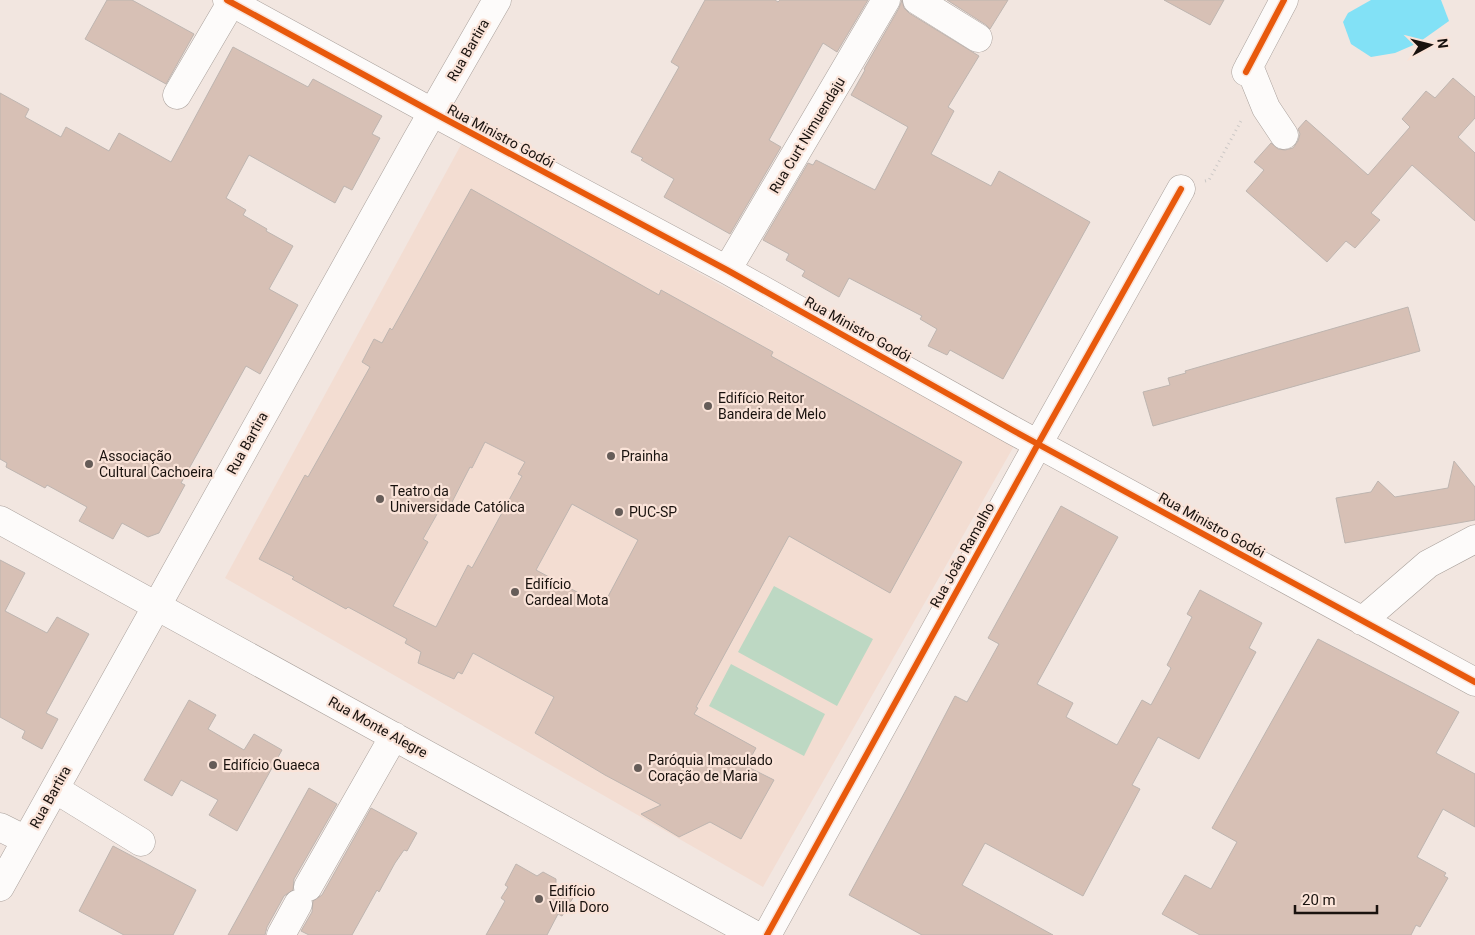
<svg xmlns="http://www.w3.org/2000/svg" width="1475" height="935" font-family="Roboto,sans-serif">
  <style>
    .built { fill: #f3ddd2 }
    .green { fill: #bdd8c3 }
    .water { fill: #82e1f6 }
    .building { fill: #d7c0b5; stroke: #beb5b0; fill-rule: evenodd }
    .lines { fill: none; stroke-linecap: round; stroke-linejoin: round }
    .minor-casing { stroke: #a9a09b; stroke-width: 29 }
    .path { stroke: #ccc8c6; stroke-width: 3; stroke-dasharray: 1 4; stroke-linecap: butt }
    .minor { stroke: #fdfbfa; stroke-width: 28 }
    .cycleway-casing { stroke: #fae3d8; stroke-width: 9 }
    .cycleway { stroke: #e8590c; stroke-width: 6 }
    .poi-dot { fill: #655c58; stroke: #fae3d8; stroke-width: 2 }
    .labels { text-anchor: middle; stroke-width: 4.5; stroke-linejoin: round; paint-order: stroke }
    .street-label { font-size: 14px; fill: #19120e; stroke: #fae3d8 }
    .poi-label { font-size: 14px; fill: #19120e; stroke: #fae3d8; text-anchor: start }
  </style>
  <rect width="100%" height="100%" fill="#f2e6e0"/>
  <path class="built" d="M462,143L1014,446L763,887L225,578Z"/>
  <path class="green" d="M774,586L873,639L837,706L738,652Z
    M731,664L825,714L804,756L709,706Z"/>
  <path class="water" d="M1371,0H1441L1449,21L1418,43L1395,53L1371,57L1351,44L1343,22L1348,13Z"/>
  <path class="building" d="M107,0H132L194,34L166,84L85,39Z
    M705,0H775L778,2L780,0H868L837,52L823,43L769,140L781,147L730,234L664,197L674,179L641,160L643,158L631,152L679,67L671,62Z
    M902,0L904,8L909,13L979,56L948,107L954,111L931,154L991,186L999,171L1090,222L1003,379L950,350L947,355L928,346L937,329L920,319L922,316L849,278L839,297L802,276L805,271L786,260L789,254L763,240L808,163L813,165L816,160L875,190L908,127L851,95L865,70L864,69L899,8Z
    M947,0H1008L990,29L986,25Z
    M1164,0H1224L1210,25Z
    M233,47L308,87L313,79L382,116L372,134L380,138L352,190L344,186L335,203L249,155L226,198L246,210L243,215L267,229L266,231L293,246L269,289L298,305L260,374L246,366L181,483L185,485L159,533L148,537L122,523L113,539L79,521L87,507L47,485L45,488L6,467L7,463L0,459V93L29,109L25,117L61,137L66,127L109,151L119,133L171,162Z
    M1453,78L1475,97V118L1458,137L1475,153V221L1412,165L1371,213L1380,220L1355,248L1346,241L1327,262L1246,191L1264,170L1254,162L1271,143L1278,149L1285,150L1293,148L1298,141L1300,134L1298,129L1306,120L1368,175L1410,127L1402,119L1426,91L1435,98Z
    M471,189L659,295L661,290L773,352L771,356L962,462L890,593L789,536L696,707L698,708L694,714L756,748L746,766L774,780L741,839L710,822L679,837L641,814L661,805L605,775L535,733L554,697L473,653L462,674L458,672L454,679L418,663L421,652L405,643L407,639L348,607L346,609L292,579L294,577L259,559L305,475L308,477L370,367L362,362L374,339L382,343L390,328L392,330ZM485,442L525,462L518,474L522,476L472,568L468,565L436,627L393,606L428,542L423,539L445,500L451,504L470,467L472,468ZM572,504L638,540L603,606L536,570Z
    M1408,307L1420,351L1153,426L1143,392L1170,385L1168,378L1186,373L1185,371Z
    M1454,461L1475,487V520L1345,543L1336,498L1371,492L1378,481L1395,497L1448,488Z
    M1061,506L1118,537L1037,684L1073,703L1066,717L1117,745L1142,700L1151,705L1171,668L1167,665L1192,617L1187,614L1200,590L1262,623L1249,648L1256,652L1199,759L1158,737L1132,785L1140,789L1083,896L985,843L962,885L1053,935H922L849,895L906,790L955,696L967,702L999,644L988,638Z
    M0,560L25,573L5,611L47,633L57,617L89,634L46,713L58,719L42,749L22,738L25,731L0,717Z
    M1318,639L1459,712L1436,753L1475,774V827L1443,809L1417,857L1446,873L1444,876L1448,878L1420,927L1416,925L1411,935H1200L1162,914L1185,875L1211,889L1237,842L1212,828Z
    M189,700L216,715L208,729L244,750L254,734L282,750L237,831L209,815L218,800L181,780L172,796L144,780Z
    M309,788L337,804L294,879L293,890L284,896L267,927L265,935H228Z
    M371,808L417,833L407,851L404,850L395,863L379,892L377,890L352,935H309L301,931L312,912L313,901L322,895Z
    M113,846L196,890L173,935H124L79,911Z
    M516,864L537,876L543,872L556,879V886L574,896L562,916L558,914L547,935H486L505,901L501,898L508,887L505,885Z"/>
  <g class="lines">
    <g class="minor-casing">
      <path id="minor" d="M227,0L432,112L727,270L1014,431L1475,682
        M917,0L978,38
        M1249,66L1266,108L1284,135
        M1246,72L1284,0
        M177,95L231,3
        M727,270L886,0
        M0,520L755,935
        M1362,621L1428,564L1475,539
        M55,789L141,842
        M0,827L26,840
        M0,887L416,141L497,0
        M308,887L394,736
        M281,935L298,904
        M767,935L1038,444L1181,189"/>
    </g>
    <path class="path" d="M1205,181L1209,180L1241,121"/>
    <use href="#minor" class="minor"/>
    <g class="cycleway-casing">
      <path id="cycleway" d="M227,0L432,112L727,270L1014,431L1475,682
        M1246,72L1284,0
        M767,935L1038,444L1181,189"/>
    </g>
    <use href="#cycleway" class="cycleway"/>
  </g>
  <g class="poi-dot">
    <circle cx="708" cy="406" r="5"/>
    <circle cx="611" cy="456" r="5"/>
    <circle cx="89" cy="464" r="5"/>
    <circle cx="380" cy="499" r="5"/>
    <circle cx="619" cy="512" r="5"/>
    <circle cx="515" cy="592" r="5"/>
    <circle cx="213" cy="765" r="5"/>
    <circle cx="638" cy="768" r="5"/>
    <circle cx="539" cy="899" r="5"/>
  </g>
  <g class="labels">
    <g class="street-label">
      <text transform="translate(468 50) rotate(-60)" y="5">Rua Bartira</text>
      <text transform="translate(807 135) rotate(-59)" y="5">Rua Curt Nimuendaju</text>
      <text transform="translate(501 136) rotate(28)" y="5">Rua Ministro Godói</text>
      <text transform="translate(858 329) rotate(29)" y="5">Rua Ministro Godói</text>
      <text transform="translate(247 443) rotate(-61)" y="5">Rua Bartira</text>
      <text transform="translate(1212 525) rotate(29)" y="5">Rua Ministro Godói</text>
      <text transform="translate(962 555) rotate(-61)" y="5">Rua João Ramalho</text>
      <text transform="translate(378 727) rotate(29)" y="5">Rua Monte Alegre</text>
      <text transform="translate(50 797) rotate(-61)" y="5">Rua Bartira</text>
    </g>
    <g class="poi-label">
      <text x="718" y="403">Edifício Reitor<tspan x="718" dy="16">Bandeira de Melo</tspan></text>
      <text x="99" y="461">Associação<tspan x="99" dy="16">Cultural Cachoeira</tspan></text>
      <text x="621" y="461">Prainha</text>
      <text x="390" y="496">Teatro da<tspan x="390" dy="16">Universidade Católica</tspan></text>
      <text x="629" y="517">PUC-SP</text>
      <text x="525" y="589">Edifício<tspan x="525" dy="16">Cardeal Mota</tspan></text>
      <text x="648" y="765">Paróquia Imaculado<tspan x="648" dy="16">Coração de Maria</tspan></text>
      <text x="223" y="770">Edifício Guaeca</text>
      <text x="549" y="896">Edifício<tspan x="549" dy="16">Villa Doro</tspan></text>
    </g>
  </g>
  <g transform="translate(1430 45) rotate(83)" stroke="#fae3d8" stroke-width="4" paint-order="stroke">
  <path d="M0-4L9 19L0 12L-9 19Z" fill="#19120e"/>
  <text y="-8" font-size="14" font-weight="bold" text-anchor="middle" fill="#19120e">N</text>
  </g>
  <path d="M1295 905v8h82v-8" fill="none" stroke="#19120e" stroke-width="2.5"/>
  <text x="1302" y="905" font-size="15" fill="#19120e" stroke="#fae3d8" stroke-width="4" paint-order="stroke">20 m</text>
</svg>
